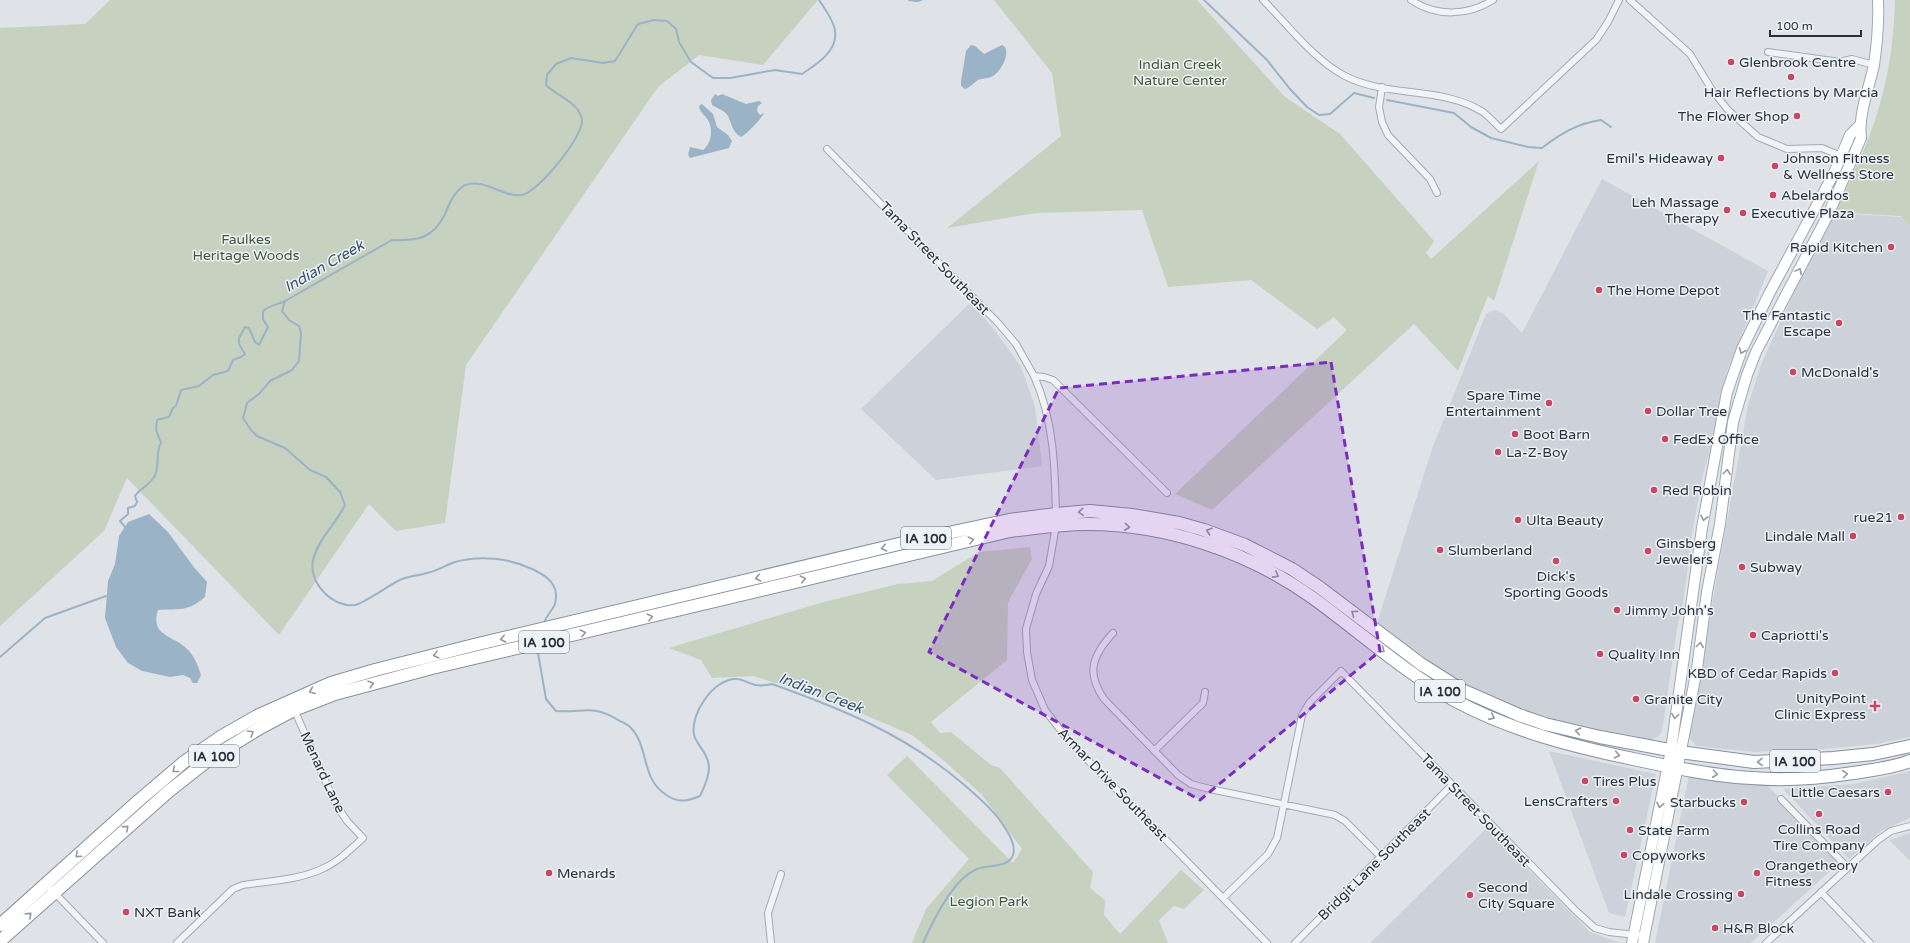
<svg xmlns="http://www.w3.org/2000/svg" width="1910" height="943" font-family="'Varela Round',sans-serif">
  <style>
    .built { fill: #cdd2da }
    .green { fill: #c6d1c0 }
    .water { fill: #9bb3c7 }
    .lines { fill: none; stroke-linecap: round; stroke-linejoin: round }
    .stream { stroke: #9bb3c7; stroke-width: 2 }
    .street-casing { stroke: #a4aab2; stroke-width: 8 }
    .primary-casing { stroke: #9ea8b3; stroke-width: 12 }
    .highway-casing { stroke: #87919e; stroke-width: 14 }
    .street { stroke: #f1f3f6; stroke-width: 6 }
    .primary { stroke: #fff; stroke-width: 10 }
    .highway { stroke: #fff; stroke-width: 12 }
    .oneway { stroke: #94989e }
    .marked { fill: #7b2cbf; fill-opacity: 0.2; stroke: #7b2cbf; stroke-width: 3; stroke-dasharray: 8 5; stroke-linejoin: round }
    .poi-dot { fill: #ca4763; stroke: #eef2f5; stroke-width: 1.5 }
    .labels { text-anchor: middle; stroke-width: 3; stroke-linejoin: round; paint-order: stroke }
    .shield { fill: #eef2f5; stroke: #636c75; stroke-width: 1 }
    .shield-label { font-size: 13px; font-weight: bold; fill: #28323e }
    .poi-label { font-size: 14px; fill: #28323e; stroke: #eef2f5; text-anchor: start }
    .park-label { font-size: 14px; fill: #3f5936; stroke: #eef2f5 }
    .street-label { font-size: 14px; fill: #28323e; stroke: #eef2f5 }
    .water-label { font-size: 15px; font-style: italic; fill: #345371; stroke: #eef2f5 }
  </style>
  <rect width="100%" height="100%" fill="#dfe3e8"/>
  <path class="built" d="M1602,179L1768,271L1727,371L1712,445L1703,474L1692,533L1684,598L1677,629L1662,731L1659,736L1649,741L1634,736L1567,724L1522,710L1470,687L1444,672L1377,623L1432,449L1486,314L1494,310L1504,314L1522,333Z
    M1834,213L1900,217L1910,226V737L1877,744L1824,749L1754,752L1696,746L1690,739L1689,731L1748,405L1762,362L1797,286Z
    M971,302L996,332L1021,367L1035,406L1042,466L936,480L861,409Z
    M1549,751L1656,774L1625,917L1609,913Z
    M1910,771V818L1881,831L1849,859L1783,789L1854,784Z
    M1689,775L1766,784L1841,861L1751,943H1655Z
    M1487,828L1590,932L1620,943H1370Z
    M1910,833V861L1889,840Z"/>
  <path class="green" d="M110,0H818L763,65L699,55L658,87L466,365L445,523L396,531L369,504L279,635L127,478L104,531L0,626V28L85,24Z
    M994,0H1197L1285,97L1340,134L1434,241L1426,253L1431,259L1539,161L1494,301L1488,296L1458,371L1414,324L1212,510L1175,494L1347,330L1334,317L1317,329L1251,280L1168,287L1142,210L1035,213L947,228L1061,136L1052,73Z
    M1895,0H1910V226L1900,216L1835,212C1846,187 1859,163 1869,137C1886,93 1894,47 1895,0Z
    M1030,547L1032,559L1008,602L1007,660L931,722L940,733L951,732L991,765L1000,768L1093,872L1090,888L1105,900L1104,915L1120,934L1181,870L1204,890L1184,909L1174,906L1159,920L1168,943H912L926,909L969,859L887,775L907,756L1013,863L1022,849L982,795L942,759L912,735L825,698L753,676L712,678L701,660L669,648L820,603L898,584L932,581L979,552Z"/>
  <path class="water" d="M971,45L975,46L984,54L1002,45L1005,47C1010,56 1000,73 991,77C987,79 982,78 978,80C973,83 971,87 965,89L961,86V81L966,51Z
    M715,94L718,96L722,94L746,104L759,101L762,103L758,106L757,111L760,115L764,113C763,117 745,136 741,137C732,132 732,124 728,116C725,111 717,108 712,105L711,100Z
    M702,104L713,114L717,127L728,135L732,141L729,148L690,158L688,155L690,147L703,150C711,144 713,131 709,122C706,115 700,114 699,106Z
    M149,514L168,532L193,566L207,582L205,597C186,613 180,608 158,610C150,636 172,635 186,648C194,655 198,665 201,675L197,683H193L190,678L183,675L170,677L142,671L128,663L116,647L105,618L108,581L115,564L119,536L128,522Z"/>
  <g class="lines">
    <path class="stream" d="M909,0L917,1L921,0
      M1204,0L1267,60L1290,89L1307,107L1319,115L1330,114L1354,93L1374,98
      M1387,100L1454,113L1471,127L1491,138L1528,147L1542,148C1560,134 1578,123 1601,120L1611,127
      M125,527L120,521L128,514V508L135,506L137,502L135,496C140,488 151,485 155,475C160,465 155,452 161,443L156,430L157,420L169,417L173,408L176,406L181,390L199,386L213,375L228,371L233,360L241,357L245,354L239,344V338L245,327L249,328L255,342L259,345L268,327L263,319V311C270,305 277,305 285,301
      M544,624C546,612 557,611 556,594C555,581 543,574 532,569C509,558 480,555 455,562C446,565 437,571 427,573C418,576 406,576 398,581C388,586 364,603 355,605C333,608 308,583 313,560C318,539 336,524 345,505L340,492L326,477L310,470L285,448L257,436L251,430L243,418L247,403L259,394L270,381L292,370L299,361L301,333L299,326L289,320L282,311L285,301L392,240C417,241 433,239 445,214C448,207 451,199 456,193C459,190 462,186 465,185C486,178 501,197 521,195C536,195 584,136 582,120C579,102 558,97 546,85L547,75L556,64L571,58L603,63L615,61L638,24L654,20L667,21L676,29L679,42L691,62L713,78H730L775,70L802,74C817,64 838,51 835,31C834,21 825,9 819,0
      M539,648L538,653L546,699L556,711C584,713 593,704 618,720C622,722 628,724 631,728C650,748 640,780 668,796C679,803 688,801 700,796C704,787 709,778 709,768C709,754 696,744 694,735C690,714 713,679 736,679C743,679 750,684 756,685C761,686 767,685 772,684C842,709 904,734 962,783C975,794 988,805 999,819C1005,828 1017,843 1013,855C1008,869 986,864 975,870C952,881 933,921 923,943
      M0,657L45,618L106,596"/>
    <g class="street-casing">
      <path id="street" d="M1263,0C1288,25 1314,60 1345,76C1388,98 1442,86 1483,112C1489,117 1495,123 1501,129L1596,40L1608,22L1619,0
        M1411,0C1436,17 1468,16 1493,0
        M1630,0L1690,54L1712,90L1728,110L1758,137L1787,149L1822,148L1841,156
        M1768,52L1840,62L1852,59L1874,65
        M1382,87L1379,107L1382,122L1388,135L1430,179L1437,193
        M827,149L999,324L1016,344L1034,376L1044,377L1053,380L1167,493
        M1034,376C1054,420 1055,468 1056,516
        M1056,525L1049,566L1036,594L1026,629L1027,652L1032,680L1045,710L1068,740L1267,943
        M1113,633C1092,656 1086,673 1104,699L1178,775L1191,784L1210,789L1335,815L1345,821L1381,857
        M1154,751L1203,703L1205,692
        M1781,799L1847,867
        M46,884L103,943
        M1821,892L1870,943
        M1223,898L1268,854L1277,838L1302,715L1310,702L1341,671L1577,912L1595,928L1609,932L1645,936
        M177,943L233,889L243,885C269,881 300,880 324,868C339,861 351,849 363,838L347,821L335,803L294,709
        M771,943L768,913L781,874
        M1295,943L1452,785
        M1766,943L1878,840L1891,831L1910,826"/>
    </g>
    <g class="primary-casing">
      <path id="primary" d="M1632,943L1671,750L1702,528L1727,392L1742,349L1769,294L1834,173L1850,135L1859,126
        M1643,943L1697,669L1707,592L1720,524L1733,422L1747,375L1756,352L1829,213L1861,138C1858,114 1869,89 1874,65C1877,44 1879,22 1878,0"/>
    </g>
    <g class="highway-casing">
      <path id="highway" d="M0,925L137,802L184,762L222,736L257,716L331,683L375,670L474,645L920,539L1009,520L1056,514L1090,511L1132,515L1179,523L1204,530L1245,545L1292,569L1319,587L1421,664L1462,690L1519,715L1545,724L1600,737L1680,752L1754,762L1833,758L1873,754L1910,746
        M0,941L169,791L211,758L260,728L294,710L335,694L432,668L1010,531C1036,528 1061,524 1087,524C1167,524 1249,552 1313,598C1360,632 1404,672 1454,700C1511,731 1575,747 1638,760C1675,768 1714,776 1752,778C1786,781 1820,778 1853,773C1872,770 1892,768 1910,761"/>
    </g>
    <use href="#street" class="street"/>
    <use href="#primary" class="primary"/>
    <use href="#highway" class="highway"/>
  </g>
  <defs><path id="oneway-chevron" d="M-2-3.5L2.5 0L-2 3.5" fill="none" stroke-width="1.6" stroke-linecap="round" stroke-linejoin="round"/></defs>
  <g class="oneway">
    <use href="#oneway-chevron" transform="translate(1799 271) rotate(-62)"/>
    <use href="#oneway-chevron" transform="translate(1742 351) rotate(113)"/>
    <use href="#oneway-chevron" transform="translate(1727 472) rotate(-82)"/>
    <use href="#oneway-chevron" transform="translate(1081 512) rotate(176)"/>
    <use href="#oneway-chevron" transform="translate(1704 518) rotate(102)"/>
    <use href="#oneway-chevron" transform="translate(1127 527) rotate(6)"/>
    <use href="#oneway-chevron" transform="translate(1209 531) rotate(-162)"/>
    <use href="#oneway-chevron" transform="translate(971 540) rotate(-14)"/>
    <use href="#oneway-chevron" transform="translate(884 548) rotate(167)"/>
    <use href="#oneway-chevron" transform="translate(1276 575) rotate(29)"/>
    <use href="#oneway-chevron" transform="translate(758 578) rotate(167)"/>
    <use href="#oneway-chevron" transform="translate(803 579) rotate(-13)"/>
    <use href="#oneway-chevron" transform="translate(1354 613) rotate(-143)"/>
    <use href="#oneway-chevron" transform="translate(650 617) rotate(-14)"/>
    <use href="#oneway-chevron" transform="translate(583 633) rotate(-13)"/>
    <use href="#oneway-chevron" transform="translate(503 639) rotate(167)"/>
    <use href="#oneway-chevron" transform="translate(1700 645) rotate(-82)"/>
    <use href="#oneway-chevron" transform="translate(1382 650) rotate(37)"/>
    <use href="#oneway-chevron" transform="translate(436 655) rotate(166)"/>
    <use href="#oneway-chevron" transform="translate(371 684) rotate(-16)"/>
    <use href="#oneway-chevron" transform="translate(312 691) rotate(158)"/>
    <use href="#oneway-chevron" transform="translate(1675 716) rotate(98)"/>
    <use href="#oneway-chevron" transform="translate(1492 717) rotate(24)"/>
    <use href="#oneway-chevron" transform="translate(1578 731) rotate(-167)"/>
    <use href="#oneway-chevron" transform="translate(251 733) rotate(-31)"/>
    <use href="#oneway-chevron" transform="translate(1617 755) rotate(12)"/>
    <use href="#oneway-chevron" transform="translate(1760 762) rotate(179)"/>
    <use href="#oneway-chevron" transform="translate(175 770) rotate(141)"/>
    <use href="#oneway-chevron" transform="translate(1715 774) rotate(7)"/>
    <use href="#oneway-chevron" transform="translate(1845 774) rotate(-8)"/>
    <use href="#oneway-chevron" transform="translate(1660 805) rotate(101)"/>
    <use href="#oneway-chevron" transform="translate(126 828) rotate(-42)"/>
    <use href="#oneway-chevron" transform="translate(78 855) rotate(138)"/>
    <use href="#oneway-chevron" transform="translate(29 915) rotate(-42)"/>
  </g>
  <path class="marked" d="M1331,362L1380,651L1200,800L929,652L1059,388Z"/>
  <g class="poi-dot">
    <circle cx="1731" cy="62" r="4"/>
    <circle cx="1791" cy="77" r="4"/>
    <circle cx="1797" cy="116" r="4"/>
    <circle cx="1721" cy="158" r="4"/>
    <circle cx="1775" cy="166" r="4"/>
    <circle cx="1773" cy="195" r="4"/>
    <circle cx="1727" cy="210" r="4"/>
    <circle cx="1743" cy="213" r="4"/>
    <circle cx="1891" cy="247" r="4"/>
    <circle cx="1599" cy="290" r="4"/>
    <circle cx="1839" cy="323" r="4"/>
    <circle cx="1793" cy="372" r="4"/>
    <circle cx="1549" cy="403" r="4"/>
    <circle cx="1648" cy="411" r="4"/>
    <circle cx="1515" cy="434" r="4"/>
    <circle cx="1665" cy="439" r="4"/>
    <circle cx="1498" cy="452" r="4"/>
    <circle cx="1654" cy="490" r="4"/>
    <circle cx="1901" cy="517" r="4"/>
    <circle cx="1518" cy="520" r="4"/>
    <circle cx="1853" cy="536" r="4"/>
    <circle cx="1440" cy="550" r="4"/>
    <circle cx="1648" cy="551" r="4"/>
    <circle cx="1556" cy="561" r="4"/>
    <circle cx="1742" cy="567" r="4"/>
    <circle cx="1617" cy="610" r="4"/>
    <circle cx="1753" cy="635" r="4"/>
    <circle cx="1600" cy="654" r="4"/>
    <circle cx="1835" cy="673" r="4"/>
    <circle cx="1636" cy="699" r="4"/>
    <path d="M1873 700h4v4h4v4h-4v4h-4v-4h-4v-4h4z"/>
    <circle cx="1585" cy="781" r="4"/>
    <circle cx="1888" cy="792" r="4"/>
    <circle cx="1616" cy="801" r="4"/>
    <circle cx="1744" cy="802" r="4"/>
    <circle cx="1819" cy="814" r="4"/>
    <circle cx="1630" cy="830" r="4"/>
    <circle cx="1624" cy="855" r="4"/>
    <circle cx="549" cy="873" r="4"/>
    <circle cx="1757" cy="873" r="4"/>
    <circle cx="1741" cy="894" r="4"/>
    <circle cx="1470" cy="895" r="4"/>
    <circle cx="126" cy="912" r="4"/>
    <circle cx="1715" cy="928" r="4"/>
  </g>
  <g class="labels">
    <g class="shield">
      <rect x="901" y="527" width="50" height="22" rx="3"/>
      <rect x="519" y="631" width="50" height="22" rx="3"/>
      <rect x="1415" y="680" width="50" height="22" rx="3"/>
      <rect x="189" y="745" width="50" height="22" rx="3"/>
      <rect x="1770" y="750" width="50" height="22" rx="3"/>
    </g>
    <g class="shield-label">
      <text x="926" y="543">IA 100</text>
      <text x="544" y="647">IA 100</text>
      <text x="1440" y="696">IA 100</text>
      <text x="214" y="761">IA 100</text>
      <text x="1795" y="766">IA 100</text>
    </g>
    <g class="poi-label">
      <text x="1739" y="67">Glenbrook Centre</text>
      <text x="1791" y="97" text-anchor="middle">Hair Reflections by Marcia</text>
      <text x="1789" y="121" text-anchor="end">The Flower Shop</text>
      <text x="1713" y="163" text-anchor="end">Emil's Hideaway</text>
      <text x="1783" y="163">Johnson Fitness<tspan x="1783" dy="16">&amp; Wellness Store</tspan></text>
      <text x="1781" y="200">Abelardos</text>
      <text x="1719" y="207" text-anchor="end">Leh Massage<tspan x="1719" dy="16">Therapy</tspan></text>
      <text x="1751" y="218">Executive Plaza</text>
      <text x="1883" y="252" text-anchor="end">Rapid Kitchen</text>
      <text x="1607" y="295">The Home Depot</text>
      <text x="1831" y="320" text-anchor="end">The Fantastic<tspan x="1831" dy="16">Escape</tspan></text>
      <text x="1801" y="377">McDonald's</text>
      <text x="1541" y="400" text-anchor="end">Spare Time<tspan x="1541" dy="16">Entertainment</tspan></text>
      <text x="1656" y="416">Dollar Tree</text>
      <text x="1523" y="439">Boot Barn</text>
      <text x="1673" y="444">FedEx Office</text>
      <text x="1506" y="457">La-Z-Boy</text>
      <text x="1662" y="495">Red Robin</text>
      <text x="1893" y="522" text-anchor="end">rue21</text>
      <text x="1526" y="525">Ulta Beauty</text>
      <text x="1845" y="541" text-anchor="end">Lindale Mall</text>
      <text x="1656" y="548">Ginsberg<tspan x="1656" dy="16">Jewelers</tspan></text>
      <text x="1448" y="555">Slumberland</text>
      <text x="1750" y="572">Subway</text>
      <text x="1556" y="581" text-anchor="middle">Dick's<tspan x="1556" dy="16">Sporting Goods</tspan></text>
      <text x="1625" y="615">Jimmy John's</text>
      <text x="1761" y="640">Capriotti's</text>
      <text x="1608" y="659">Quality Inn</text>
      <text x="1827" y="678" text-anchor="end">KBD of Cedar Rapids</text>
      <text x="1866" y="703" text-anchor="end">UnityPoint<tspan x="1866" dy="16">Clinic Express</tspan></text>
      <text x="1644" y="704">Granite City</text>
      <text x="1593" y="786">Tires Plus</text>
      <text x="1880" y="797" text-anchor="end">Little Caesars</text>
      <text x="1608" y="806" text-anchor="end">LensCrafters</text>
      <text x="1736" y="807" text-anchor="end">Starbucks</text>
      <text x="1819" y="834" text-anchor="middle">Collins Road<tspan x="1819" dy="16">Tire Company</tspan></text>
      <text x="1638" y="835">State Farm</text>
      <text x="1632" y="860">Copyworks</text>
      <text x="1765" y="870">Orangetheory<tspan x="1765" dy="16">Fitness</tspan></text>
      <text x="557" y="878">Menards</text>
      <text x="1478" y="892">Second<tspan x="1478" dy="16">City Square</tspan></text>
      <text x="1733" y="899" text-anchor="end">Lindale Crossing</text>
      <text x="134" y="917">NXT Bank</text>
      <text x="1723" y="933">H&amp;R Block</text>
    </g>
    <g class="park-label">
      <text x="1180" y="69">Indian Creek<tspan x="1180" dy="16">Nature Center</tspan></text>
      <text x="246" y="244">Faulkes<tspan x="246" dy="16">Heritage Woods</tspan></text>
      <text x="989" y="906">Legion Park</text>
    </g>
    <g class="street-label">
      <text transform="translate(935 258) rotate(46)" y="5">Tama Street Southeast</text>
      <text transform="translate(323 772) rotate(65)" y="5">Menard Lane</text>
      <text transform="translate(1113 784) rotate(46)" y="5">Armar Drive Southeast</text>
      <text transform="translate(1476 810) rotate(46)" y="5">Tama Street Southeast</text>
      <text transform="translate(1374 864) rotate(-45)" y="5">Bridgit Lane Southeast</text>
    </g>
    <g class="water-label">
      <text transform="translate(324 266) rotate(-30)" y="5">Indian Creek</text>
      <text transform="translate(821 693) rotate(21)" y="5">Indian Creek</text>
    </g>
  </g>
  <path d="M1770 30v6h91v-6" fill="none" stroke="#28323e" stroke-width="2"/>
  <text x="1776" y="30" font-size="12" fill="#28323e" stroke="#eef2f5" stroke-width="3" paint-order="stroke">100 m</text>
</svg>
